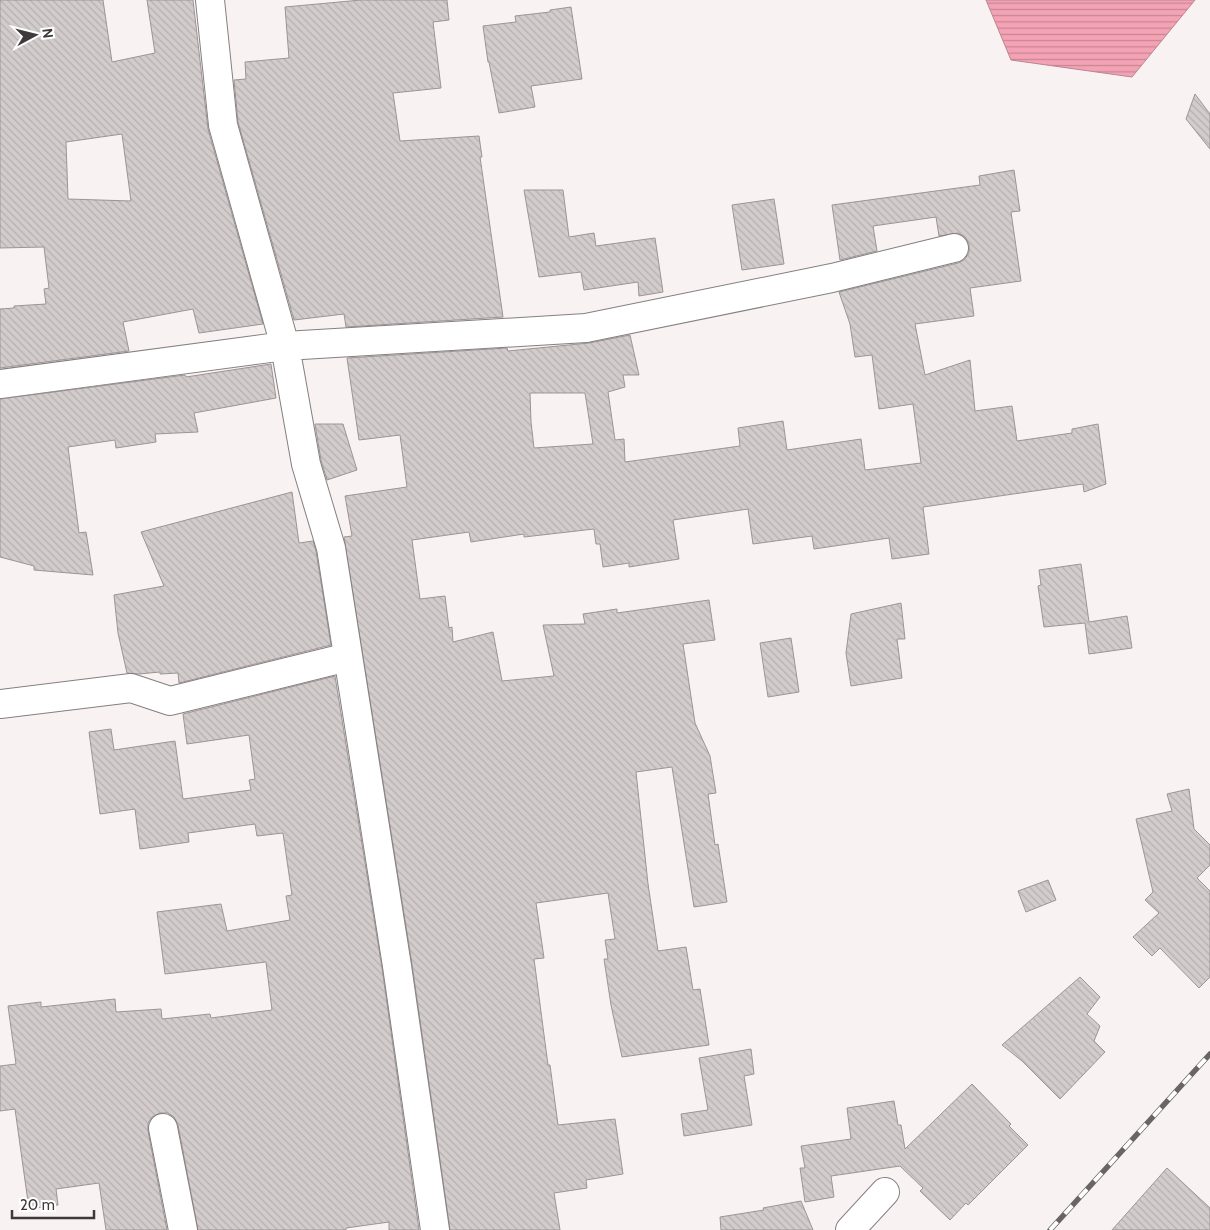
<svg xmlns="http://www.w3.org/2000/svg" width="1210" height="1230" font-family="Cabin,sans-serif">
  <style>
    .water { fill: url(#water-rules); stroke: #bd8490 }
    .building { fill: url(#building-back-hatch); stroke: #9c9596; fill-rule: evenodd }
    .lines { fill: none; stroke-linecap: round; stroke-linejoin: round }
    .street-casing { stroke: #857f80; stroke-width: 30 }
    .street { stroke: #fff; stroke-width: 28 }
    .rail-casing { stroke: #696566; stroke-width: 5.5 }
    .rail { stroke: #fff; stroke-width: 4; stroke-dasharray: 11; stroke-linecap: butt }
  </style>
  <defs>
    <pattern id="water-rules" width="6" height="5" patternUnits="userSpaceOnUse" patternTransform="scale(1.25)"><rect width="6" height="5" fill="#f4a3b5"/><path d="M0 2.5h6" fill="none" stroke="#c78694"/></pattern>
    <pattern id="building-back-hatch" width="6" height="6" patternUnits="userSpaceOnUse" patternTransform="scale(1.25)"><rect width="6" height="6" fill="#d3cccd"/><path d="M-1 5l2 2M0 0l6 6M5-1l2 2" fill="none" stroke="#b6b0b1"/></pattern>
  </defs>
  <rect width="100%" height="100%" fill="#f9f2f3"/>
  <path class="water" d="M986,0H1195L1132,77L1011,60Z"/>
  <path class="building" d="M0,0H103L112,62L155,53L147,0H193L208,129L263,324L199,333L193,309L123,322L129,351L0,368V309L14,308V306L46,304L44,289L49,288L44,247L0,248ZM122,134L131,201L68,199L66,142Z
    M361,0H447L449,20L433,22L441,88L393,93L400,141L479,136L482,157H480L503,317L346,327L344,314L294,320L238,122L234,80L246,79L245,62L289,58L285,7Z
    M571,7L582,79L531,86L535,107L499,113L489,62H488L483,26L516,22L515,16L550,12V10Z
    M1195,94L1210,114V149L1186,119Z
    M1014,170L1020,211L1011,212L1021,281L970,288L974,316L915,324L925,375L970,360L975,411L1012,406L1017,441L1072,433V429L1098,424L1106,484L1084,492L1083,484L923,507L929,554L892,559L889,538L814,549L812,536L753,544L748,509L673,520L679,559L629,567V563L603,567L600,544H596L594,529L524,537V534L471,542L469,532L412,540L420,599L445,596L449,628L452,627L453,642L493,632L502,681L554,676L543,625L585,624L583,614L617,609V613L709,600L715,640L683,644L695,723L710,756L716,793L708,794L715,845L718,844L727,902L694,907L672,767L636,772L648,884L658,951L686,947L693,990L700,989L709,1045L622,1057L611,1005L604,959H608L605,940L615,939L608,893L536,903L544,958L534,959L548,1065H550L558,1125L615,1119L623,1174L586,1180L587,1188L554,1193L560,1230H450L412,964L344,537L352,536L345,496L407,487L400,435L359,440L347,358L507,348L508,351L589,343L630,335L639,375H623L625,387L608,392L615,440L624,439L625,462L740,446L738,428L783,421L787,450L861,439L865,470L921,463L913,404L879,409L872,355L855,357L850,324L839,292L958,263L964,260L969,253V244L965,237L958,233L939,236L936,217L873,226L877,251L840,260L832,205L980,185L979,176ZM530,393H585L593,444L534,448L531,422Z
    M524,190H563L569,237L594,233L596,246L655,238L663,292L639,296L638,282L584,290L581,272L539,277Z
    M774,199L784,264L742,270L732,205Z
    M271,364L276,398L194,413L198,432L155,434L156,442L116,448L115,440L68,447L79,533L86,532L93,575L34,570V566L0,557V399L185,375L186,377Z
    M315,424H343L357,470L327,480L321,460Z
    M292,492L299,543L313,541L316,551L331,645L179,683L178,673L160,674V672L139,674L127,673L118,633L114,595L164,586L141,532Z
    M1081,564L1089,622L1127,616L1132,648L1089,654L1085,623L1044,627L1038,586L1041,585L1039,570Z
    M901,603L905,639H897L902,678L851,686L846,653L851,614Z
    M791,638L799,692L768,697L760,643Z
    M335,676L382,968L419,1230H389V1222L346,1228V1230H198L178,1125L174,1117L168,1113H160L152,1117L148,1123V1131L167,1230H106L99,1183L56,1189L58,1205L29,1209L15,1109L0,1111V1066L16,1064L8,1006L41,1002V1007L115,999L116,1012L161,1009L162,1019L210,1014L211,1018L272,1010L266,962L165,974L157,912L221,904L227,931L290,920L286,896L292,895L283,833L257,836L255,824L188,833L189,842L140,849L135,809L100,814L89,732L111,729L114,750L175,741L183,799L251,790L249,780L255,779L249,735L187,744L183,714Z
    M1189,789L1194,829L1210,845V865L1197,878L1210,891V977L1199,988L1160,948L1152,956L1133,937L1159,913L1145,900L1153,892L1136,819L1172,811L1167,794Z
    M1048,880L1056,900L1026,912L1018,891Z
    M1080,977L1100,997L1087,1014L1100,1026L1094,1041L1105,1052L1060,1099L1022,1061L1002,1045Z
    M751,1049L754,1074L744,1076L752,1125L684,1136L681,1114L708,1110L699,1058Z
    M972,1084L1011,1124L1009,1126L1028,1145L968,1205L966,1203L950,1220L920,1191L923,1188L900,1166L831,1176L834,1197L805,1202L800,1168H805L801,1146L851,1139L847,1108L894,1101L898,1125H901L905,1149Z
    M1167,1168L1210,1208V1230H1112Z
    M801,1201L813,1230H721L720,1217L764,1210L763,1208Z"/>
  <g class="lines">
    <g class="street-casing">
      <path id="street" d="M210,0L223,125L285,346L306,464L331,548L397,966L435,1230
        M0,384L285,346L586,328L832,278L954,248
        M0,704L131,688L170,701L348,657
        M163,1128L183,1230
        M850,1230L885,1192"/>
    </g>
    <use href="#street" class="street"/>
    <g class="rail-casing">
      <path id="rail" d="M1050,1230L1210,1054"/>
    </g>
    <use href="#rail" class="rail"/>
  </g>
  <g transform="translate(35 35) rotate(83)" stroke="#ffffff" stroke-width="4" paint-order="stroke">
  <path d="M0-4L9 19L0 12L-9 19Z" fill="#3d3a3b"/>
  <text y="-8" font-size="14" font-weight="bold" text-anchor="middle" fill="#3d3a3b">N</text>
  </g>
  <path d="M12 1210v8h82v-8" fill="none" stroke="#3d3a3b" stroke-width="2.5"/>
  <text x="20" y="1210" font-size="15" fill="#3d3a3b" stroke="#ffffff" stroke-width="4" paint-order="stroke">20 m</text>
</svg>
